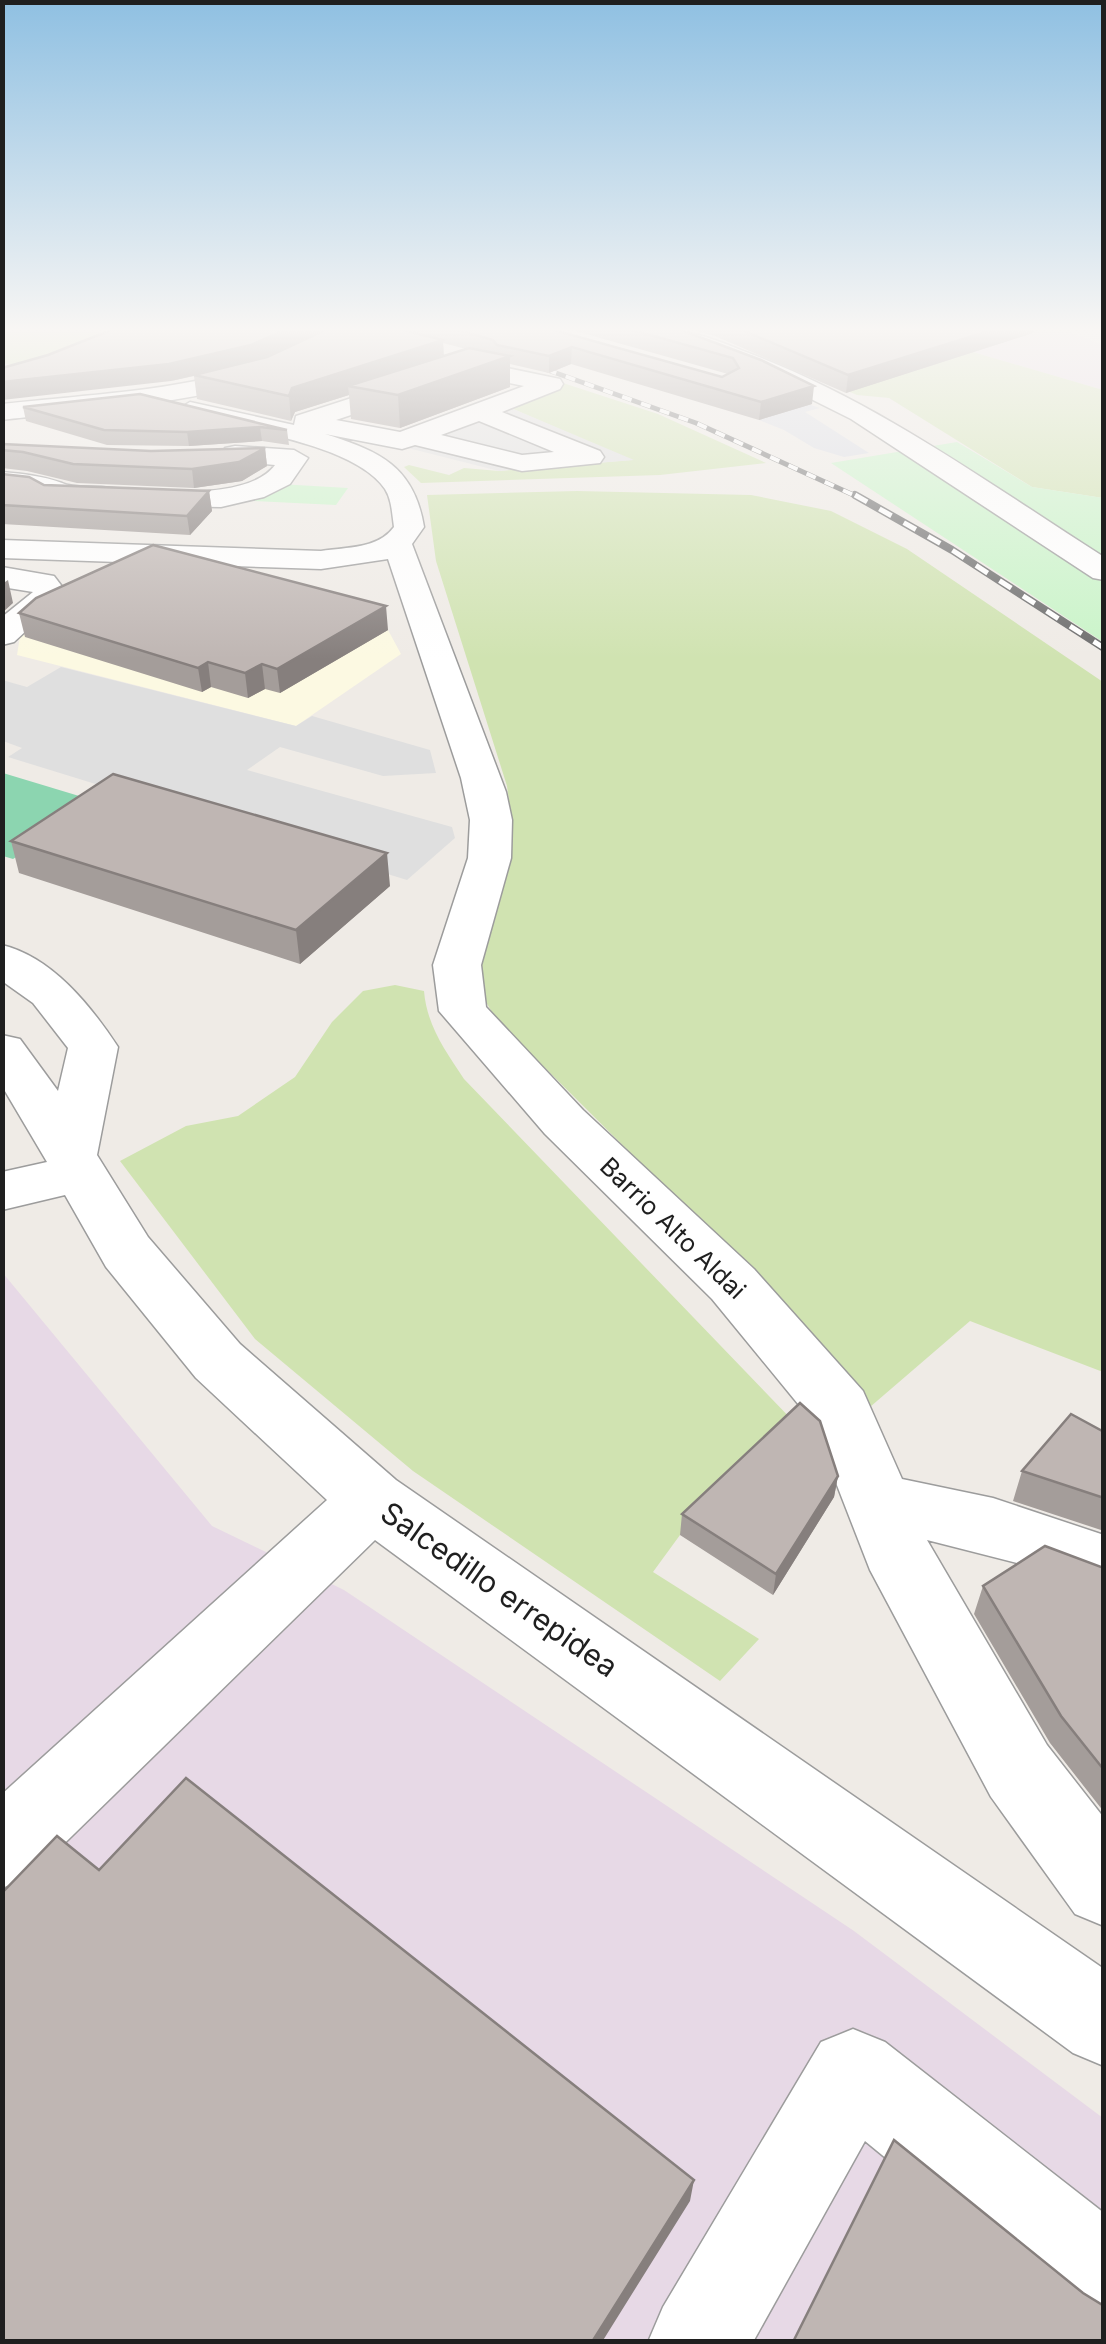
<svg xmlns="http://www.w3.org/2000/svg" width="1106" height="2344" font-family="Inter,sans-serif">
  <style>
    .industrial { fill: #e7d9e6 }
    .education { fill: #fcf9e2 }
    .grass { fill: #d0e3b1 }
    .park { fill: #c9f4c8 }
    .pitch { fill: #8cd5b0 }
    .parking { fill: #dfdfdf }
    .plaza { fill: #dadce4 }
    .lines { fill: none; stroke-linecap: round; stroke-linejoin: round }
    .minor-casing { stroke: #9c9c9c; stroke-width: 3 }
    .minor { fill: #fff; fill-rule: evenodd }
    .rail-far1-casing { stroke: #6d6d6d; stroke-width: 5 }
    .rail-casing { stroke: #6d6d6d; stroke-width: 8 }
    .rail-far1 { stroke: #fff; stroke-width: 4; stroke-dasharray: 10; stroke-linecap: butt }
    .rail { stroke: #fff; stroke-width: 5; stroke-dasharray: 14; stroke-linecap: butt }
    .wall { fill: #a49d9a; fill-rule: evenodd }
    .shaded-wall { fill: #867f7d }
    .building { fill: #bfb6b3; stroke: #867f7d; stroke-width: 2.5 }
    .labels { text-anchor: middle; stroke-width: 8; stroke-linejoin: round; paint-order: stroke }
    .street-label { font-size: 25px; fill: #1f1f1f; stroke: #fff }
    .near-street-label { font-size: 30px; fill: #1f1f1f; stroke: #fff }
  </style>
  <rect width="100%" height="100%" fill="#efebe6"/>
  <path class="industrial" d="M729,331H1066L1103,345V390L973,352L900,376Z
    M2,1272L212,1526L344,1590L854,1931L1103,2118V2341H3Z"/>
  <path class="education" d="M104,568L388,630L401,654L296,726L17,655L20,636Z"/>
  <path class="grass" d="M2,331H154L140,379L108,388L3,363Z
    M973,352L1103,390V498L1032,487L889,398L857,395L762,355Z
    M563,383L658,414L766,463L660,475L421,483L404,467L409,465L449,475L464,468L499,471L631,460L506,406Z
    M577,491L751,495L831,511L907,549L1103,682V1372L970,1321L870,1407L749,1271L496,1019L476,985L482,950L509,867L512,824L507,786L436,561L427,495Z
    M395,985L424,991C427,1026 445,1050 464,1079L796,1424L680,1535L653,1572L759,1639L720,1681L413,1471L255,1339L120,1161L186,1126L238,1116L295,1077L332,1022L363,991Z"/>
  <path class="park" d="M957,442L1032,487L1103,498V642L831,463Z
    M279,484L348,488L336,505L253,501Z"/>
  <path class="pitch" d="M3,773L99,802L13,859L3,856Z"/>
  <path class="parking" d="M506,406L634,460L499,471L400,446Z
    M61,667L296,726L312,716L430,750L436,773L383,776L280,747L247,770L452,827L455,838L407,880L8,757L22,748L3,741L2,680L27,687Z"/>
  <path class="plaza" d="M801,402L820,408L805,412L869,453L844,457L814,448L784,430L759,420Z"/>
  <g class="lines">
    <g class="minor-casing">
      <path id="minor" d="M331,331H358C300,399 90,409 2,420V404C115,391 232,391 331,331Z
        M659,331C691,329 716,340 746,352C875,400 988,483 1104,557V580L1093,578L851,419L761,374L662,336Z
        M469,360L560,379L563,384L560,389L502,412L600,451L604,457L600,463L522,471L415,445L402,449L325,434C379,451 414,466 424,527L412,544L506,792L512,820L511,858L481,965L486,1007L583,1110L754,1269L863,1391L902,1479L993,1498L1104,1535V1596L1021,1564L927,1540L1047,1745L1104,1818V1926L1075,1914L991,1797L870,1570L812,1421L712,1299L545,1134L439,1011L433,965L468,858L470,820L461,778L388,559L321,569L2,558V540L321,551C347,547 378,549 394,527C392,514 392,500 385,489C354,443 233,428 181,415L177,410L190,402L294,425L296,416ZM470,375L524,386L400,432L336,420ZM479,421L554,452L522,455L441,435Z
        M235,446L294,450L308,458L290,484L264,497L221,507L106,505L48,500L34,492L2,490V472C25,474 43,476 62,483C72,488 90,486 101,487C144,491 247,503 275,465L225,460L221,454L225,448Z
        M2,567L54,576L67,593L14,642L2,645V617L33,592L2,587Z
        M2,945C52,957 91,1006 118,1047L97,1155L148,1237L240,1344L396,1480L1104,1969V2066L1073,2053L375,1540L31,1876L2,1888V1794L327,1500L196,1378L106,1267L65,1195L2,1210V1172L47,1162L2,1086V1035L20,1039L58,1091L68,1048L33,1003L2,981Z
        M853,2029L885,2042L1104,2213V2323L1070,2309L865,2141L753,2342H648L663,2307L821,2042Z"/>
    </g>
    <use href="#minor" class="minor"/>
    <g class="rail-far1-casing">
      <path id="rail-far1" d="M528,363L696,423L860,498"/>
    </g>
    <g class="rail-casing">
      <path id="rail" d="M855,495L952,550L1104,648"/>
    </g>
    <use href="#rail-far1" class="rail-far1"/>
    <use href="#rail" class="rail"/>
  </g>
  <path class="wall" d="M324,330L262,358L325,330H554L722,377L728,374L572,330H681L761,360L812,404L759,420L571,364L549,373L510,364V387L400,428L351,419L349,395L295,412L291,421L197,399L194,376L171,381ZM443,343L466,349L444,356Z
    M692,330H1034L1033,333L846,393L715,336Z
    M140,394L287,430L289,445L262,441L189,446L107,445L26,421L23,407Z
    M2,444L151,451L265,448L267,466L242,481L194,488L77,483L27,471L2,468Z
    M2,474L44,485L209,491L212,511L190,535L2,524Z
    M19,613L388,630L280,693L265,689L248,698L211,687L202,692L25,637Z
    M11,841L390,886L300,964L19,873Z
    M1104,1432V1531L1013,1501L1022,1471Z
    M838,1476L834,1497L773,1595L680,1535L682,1514Z
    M1104,1568V1812L1050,1743L974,1614L983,1586Z"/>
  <path class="shaded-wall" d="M285,330H324L253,362L171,381L2,400V382Z
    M992,330H1034L1033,333L846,393L848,375Z
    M443,340L444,363L348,386L349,395L295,412L291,421L289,396L292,388Z
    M572,347L571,364L549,373V356Z
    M510,356V387L400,428L398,395Z
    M814,386L812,404L759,420L761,402Z
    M260,427L262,441L189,446L187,432Z
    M265,448L267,466L242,481L194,488L192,469Z
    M209,491L212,511L190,535L187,516Z
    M8,580L13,603L2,613V584Z
    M386,606L388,630L280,693L277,669Z
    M208,662L211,687L202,692L198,668Z
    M262,664L265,689L248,698L245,673Z
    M387,853L390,886L300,964L296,930Z
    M838,1476L834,1497L773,1595L776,1574Z
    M694,2180L690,2201L602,2342H592Z"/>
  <path class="building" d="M111,330H285L251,345L169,364L2,382V368L48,355Z
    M325,330H403L443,340L292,388L289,396L194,375L267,357Z
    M459,330H554L722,377L739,368L733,358L632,330H681L761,360L814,386L761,402L572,347L549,356L497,345L493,340Z
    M742,330H992L848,375Z
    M469,348L510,356L398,395L348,386Z
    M140,394L287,430L260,427L187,432L104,430L23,407Z
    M2,444L151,451L265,448L239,462L192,469L73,464L23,452L2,450Z
    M2,474L29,477L44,485L209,491L187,516L2,505Z
    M153,545L386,606L277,669L262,664L245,673L208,662L198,668L19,613L36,598Z
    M113,774L387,853L296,930L11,841Z
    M800,1403L820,1421L838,1476L776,1574L682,1514Z
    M1071,1414L1104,1432V1498L1022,1471Z
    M1045,1546L1104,1568V1770L1061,1716L983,1586Z
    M186,1778L694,2180L592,2342H2V1893L57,1836L99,1870Z
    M894,2140L1083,2293L1104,2306V2342H793Z"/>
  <linearGradient id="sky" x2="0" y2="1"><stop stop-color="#8fc0e2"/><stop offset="0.5" stop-color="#f8f6f4"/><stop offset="1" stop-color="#f8f6f4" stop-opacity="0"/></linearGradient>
  <rect width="1106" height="659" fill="url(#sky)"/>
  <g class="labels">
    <g class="street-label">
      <text transform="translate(673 1228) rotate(44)" y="9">Barrio Alto Aldai</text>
    </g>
    <g class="near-street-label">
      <text transform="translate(499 1590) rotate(35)" y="10">Salcedillo errepidea</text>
    </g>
  </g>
  <rect width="1106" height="2344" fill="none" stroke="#1f1f1f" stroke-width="10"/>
</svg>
